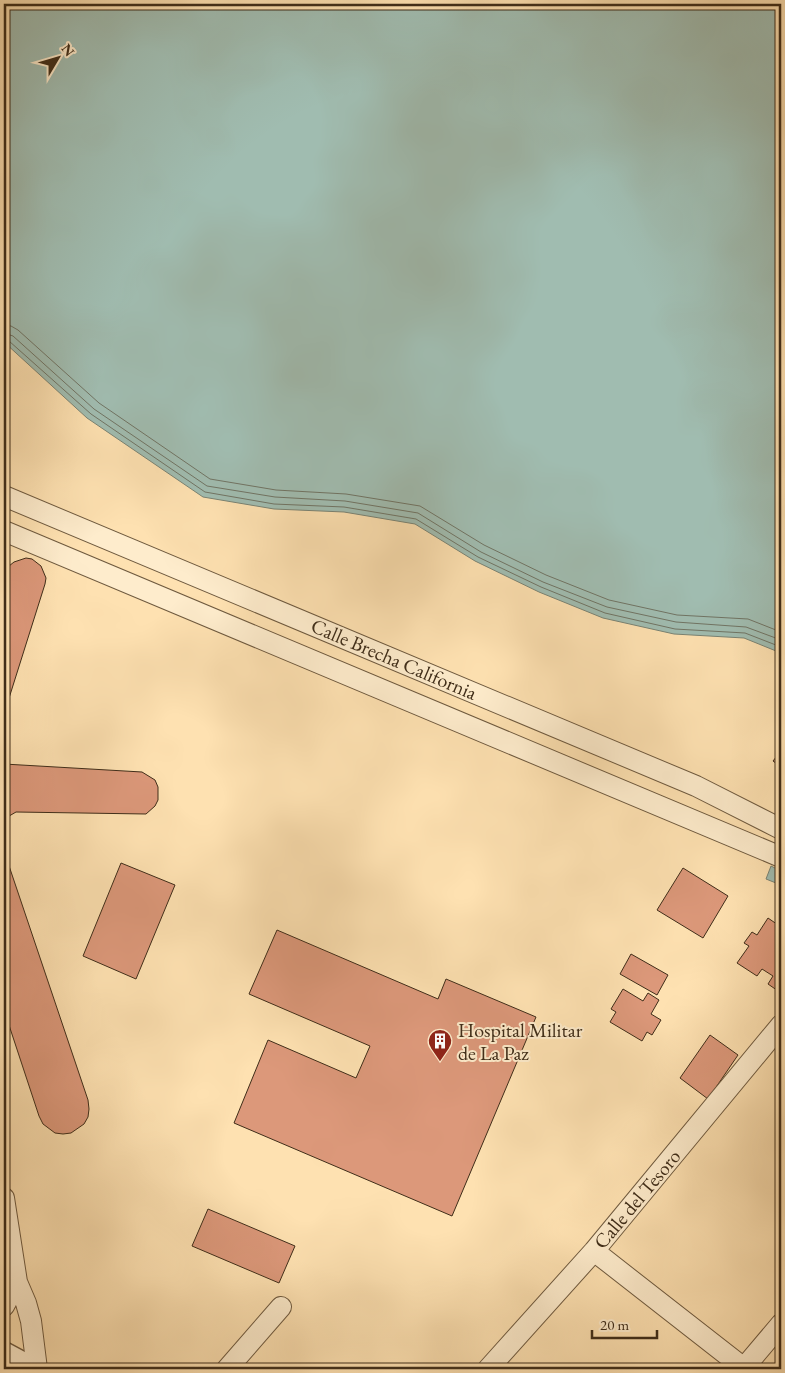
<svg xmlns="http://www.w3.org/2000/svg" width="785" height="1373" font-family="'EB Garamond',serif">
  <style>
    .water { fill: #a0bcb0; stroke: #798374 }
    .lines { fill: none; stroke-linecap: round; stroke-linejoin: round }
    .shore { stroke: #707464; stroke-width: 1 }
    .building { fill: #dc987a; stroke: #3f2d19 }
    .minor-casing { stroke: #6f5a3f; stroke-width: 22 }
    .tertiary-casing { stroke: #6f5a3f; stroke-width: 28 }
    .minor { stroke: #feeccc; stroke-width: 20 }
    .tertiary { stroke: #feeccc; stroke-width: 25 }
    .labels { text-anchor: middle; stroke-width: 4; stroke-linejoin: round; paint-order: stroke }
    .street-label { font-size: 20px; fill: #3f2d19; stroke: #feeccc }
    .poi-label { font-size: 20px; fill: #3f2d19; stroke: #feeccc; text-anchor: start }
  </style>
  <rect width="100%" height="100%" fill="#fee1b1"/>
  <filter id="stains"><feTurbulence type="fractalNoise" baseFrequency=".004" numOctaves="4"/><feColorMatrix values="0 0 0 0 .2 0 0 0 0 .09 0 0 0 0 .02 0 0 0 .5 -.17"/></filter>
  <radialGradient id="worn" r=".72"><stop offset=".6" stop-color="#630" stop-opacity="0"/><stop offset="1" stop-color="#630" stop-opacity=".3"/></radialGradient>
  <path class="water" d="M4,4H781V653L744,638L674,634L603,618L539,592L475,561L415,524L344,512L274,509L203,497L87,418L4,342Z
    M771,866L781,871V885L766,879Z"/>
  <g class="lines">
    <path class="shore" d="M4,325L11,326L18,330L99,403L210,479L276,490L346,494L420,506L484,545L546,575L609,600L677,615L748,619L781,632
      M4,333L13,336L94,409L207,486L275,497L345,501L418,513L481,552L543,582L607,607L676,622L746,627L781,640
      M4,339L9,341L91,414L205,492L274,504L344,507L416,519L478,557L541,587L605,613L675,629L745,633L781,647"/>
  </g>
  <path class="building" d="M26,558L32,559L41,566L46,578L45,584L4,714V577L9,566L14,562Z
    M781,751V767L773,761Z
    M4,764L142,772L155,780L158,787V800L155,806L146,814L16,812L4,819Z
    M4,851L88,1100L89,1109L88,1117L84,1124L71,1133L63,1134L55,1133L43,1124L39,1116L4,1010Z
    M121,863L175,885L136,979L83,956Z
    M683,868L728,896L703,938L657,910Z
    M768,918L781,927V993L768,984L773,976L762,969L757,976L737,963L749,946L744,943L752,932L757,935Z
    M277,930L438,999L446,979L536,1017L452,1216L234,1123L268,1040L356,1078L370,1046L249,994Z
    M631,954L668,975L657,995L620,974Z
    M623,989L643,1001L648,993L659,1000L651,1014L661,1020L652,1035L647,1032L642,1041L610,1022L616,1012L611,1009Z
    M710,1035L738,1055L708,1099L680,1078Z
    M208,1209L295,1246L279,1283L192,1246Z"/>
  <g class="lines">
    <g class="minor-casing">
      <path id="minor" d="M4,496L696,786L781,829
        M4,531L781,857
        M4,1198L17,1282L26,1303L31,1321L37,1369
        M594,1251L745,1369
        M4,1306L17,1282
        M227,1369L281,1307
        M488,1369L594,1251L781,1025
        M743,1369L781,1324"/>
    </g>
    <g class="tertiary-casing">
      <path id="tertiary" d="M4,1355L30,1369"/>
    </g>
    <use href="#minor" class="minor"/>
    <use href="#tertiary" class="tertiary"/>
  </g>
  <defs>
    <g id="building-pin" transform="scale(1.25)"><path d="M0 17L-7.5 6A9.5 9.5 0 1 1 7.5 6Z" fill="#8f2418" stroke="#feeccc"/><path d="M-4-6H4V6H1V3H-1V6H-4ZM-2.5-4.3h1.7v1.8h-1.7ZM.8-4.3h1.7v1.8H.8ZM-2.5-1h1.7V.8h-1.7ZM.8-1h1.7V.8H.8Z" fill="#fff"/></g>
  </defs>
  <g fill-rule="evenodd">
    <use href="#building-pin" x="440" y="1041"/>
  </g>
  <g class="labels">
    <g class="street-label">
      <text transform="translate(394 659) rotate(23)" y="7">Calle Brecha California</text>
      <text transform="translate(637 1199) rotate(-50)" y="7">Calle del Tesoro</text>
    </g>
    <g class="poi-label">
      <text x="458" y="1037">Hospital Militar<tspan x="458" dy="23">de La Paz</tspan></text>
    </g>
  </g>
  <rect width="785" height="1373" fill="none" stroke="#fee1b1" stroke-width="20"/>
  <rect x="5" y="5" width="775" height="1363" fill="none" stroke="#3f2d19" stroke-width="2.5"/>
  <rect x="10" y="10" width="765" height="1353" fill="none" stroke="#3f2d19"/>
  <g transform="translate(58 58) rotate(52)" stroke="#feeccc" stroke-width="4" paint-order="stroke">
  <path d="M0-4L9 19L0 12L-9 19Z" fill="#3f2d19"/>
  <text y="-8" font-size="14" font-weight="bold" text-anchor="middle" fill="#3f2d19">N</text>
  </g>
  <path d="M592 1330v8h65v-8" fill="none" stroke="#3f2d19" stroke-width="2.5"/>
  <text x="600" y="1330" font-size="15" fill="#3f2d19" stroke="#feeccc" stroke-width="4" paint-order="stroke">20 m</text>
  <rect width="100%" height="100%" filter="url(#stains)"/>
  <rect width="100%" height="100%" fill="url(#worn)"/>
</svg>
